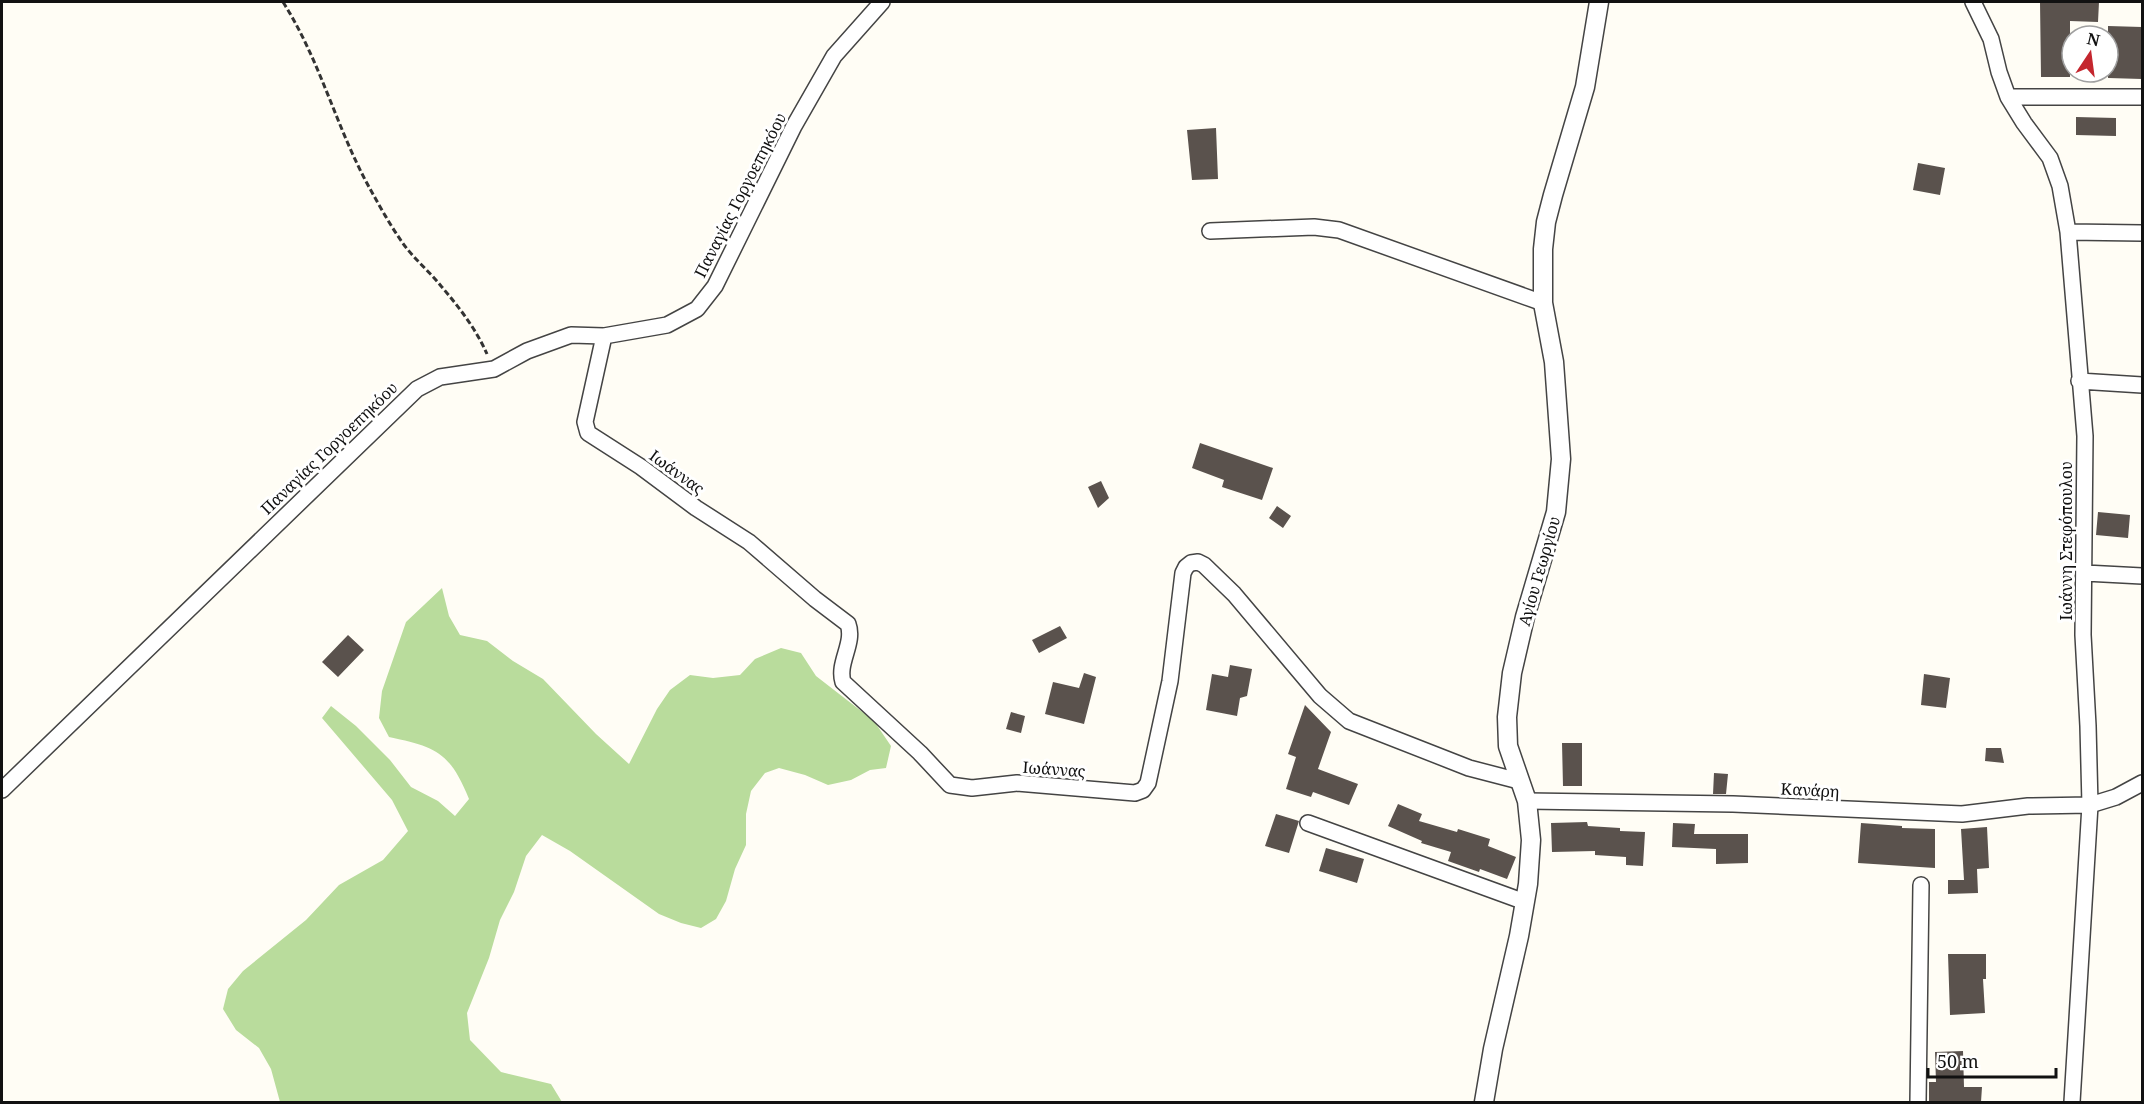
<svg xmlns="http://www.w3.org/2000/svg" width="2144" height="1104" font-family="'Noto Serif',serif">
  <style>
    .forest { fill: #b9dc9c }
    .building { fill: #5a524d }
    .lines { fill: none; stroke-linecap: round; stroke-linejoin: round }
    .minor-casing { stroke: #444; stroke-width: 18 }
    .tertiary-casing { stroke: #444; stroke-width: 21 }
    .path { stroke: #333; stroke-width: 3; stroke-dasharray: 6 3; stroke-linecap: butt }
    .minor { stroke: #fff; stroke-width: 15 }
    .tertiary { stroke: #fff; stroke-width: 18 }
    .labels { text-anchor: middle; stroke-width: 6; stroke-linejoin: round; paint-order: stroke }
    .street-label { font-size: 16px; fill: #111; stroke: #fff }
  </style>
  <rect width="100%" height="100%" fill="#fffdf5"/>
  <path class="forest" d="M442,588L449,616L460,635L487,641L513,661L543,679L596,734L629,764L657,709L670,690L690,675L713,678L740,675L755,659L781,648L801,653L816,676L874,721L891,746L886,768L870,770L851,780L828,785L805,775L779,768L765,773L751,791L746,814V845L735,869L726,901L716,919L701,928L681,923L659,914L570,851L542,835L526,856L514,892L500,920L489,958L467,1013L470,1040L501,1072L551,1084L562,1102H280L271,1069L259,1048L236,1030L223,1009L228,989L243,971L306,920L339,885L383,860L408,831L392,800L322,718L331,706L356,726L390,760L411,787L438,801L455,816L469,799C450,752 436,747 389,737L379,718L382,691L406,622Z"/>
  <path class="building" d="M2040,2H2099L2098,22L2070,21V77H2041Z
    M2108,26L2142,27V79L2108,78Z
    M2076,117L2116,118V136L2076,135Z
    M1216,128L1218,179L1192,180L1187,130Z
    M1918,163L1945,168L1940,195L1913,190Z
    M1200,443L1273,468L1262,500L1222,487L1224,480L1192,468Z
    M1101,481L1109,498L1098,508L1088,487Z
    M1277,506L1291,516L1283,528L1269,518Z
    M2098,512L2130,515L2128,538L2096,535Z
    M1060,626L1067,638L1039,653L1032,640Z
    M348,635L364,650L338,677L322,662Z
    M1230,665L1252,669L1247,696L1240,698L1237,716L1206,710L1212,674L1228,677Z
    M1084,673L1096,677L1084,724L1045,714L1053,682L1079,688Z
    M1924,674L1950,678L1946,708L1921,705Z
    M1305,705L1331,732L1318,769L1358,784L1349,805L1313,792L1311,797L1286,789L1296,757L1288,754Z
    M1011,712L1025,716L1021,733L1006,729Z
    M1562,743H1582V786H1563Z
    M1986,748H2001L2004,763L1985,761Z
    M1714,773L1728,774L1726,794H1713Z
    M1398,804L1422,814L1419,821L1457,832L1458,829L1490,839L1488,846L1516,857L1507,879L1480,869L1479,872L1448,861L1451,852L1421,843L1422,841L1388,826Z
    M1276,814L1299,821L1289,853L1265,846Z
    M1587,822L1588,826L1620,828V831L1645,832L1643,866L1626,865V857L1595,855V851L1552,852L1551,823Z
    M1673,823L1695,824L1694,834H1748V863L1716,864V849L1672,847Z
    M1861,823L1902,826V828L1935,829V868L1858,863Z
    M1987,827L1989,868L1977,869L1978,893L1948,894V880H1964L1961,829Z
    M1326,848L1364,859L1357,883L1319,871Z
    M1948,954H1986V979H1983L1985,1013L1950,1015Z
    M1963,1051L1964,1087H1982L1981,1102H1929V1082H1936L1935,1052Z"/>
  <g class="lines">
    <g class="minor-casing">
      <path id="minor" d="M1973,2L1991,39L1999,72L2008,97L2024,123L2050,158L2060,186L2068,232L2085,436L2083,635L2088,726L2090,805L2072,1102
        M2008,97H2142
        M1210,231L1314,227L1339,230L1543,303
        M2068,232L2142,233
        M604,336L585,422L588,433L641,467L696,508L749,542L815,599L848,624C855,643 837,663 843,682L920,753L950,785L972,788L1017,783L1135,793L1143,790L1148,783L1170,681L1183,573L1186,567L1191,563L1198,562L1204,565L1234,594L1320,696L1349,721L1469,768L1519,781
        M2079,381L2142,385
        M2085,573L2142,576
        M2,790L417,389L440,377L494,369L527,351L571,335L604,336L667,325L697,309L715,286L794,126L834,56L882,2
        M1527,801L1733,804L1962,814L2028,806L2090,805L2116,797L2142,783
        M1308,823L1525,902
        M1918,1102L1921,885"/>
    </g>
    <g class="tertiary-casing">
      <path id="tertiary" d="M1484,1102L1493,1049L1519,936L1528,884L1531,840L1527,801L1508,746L1507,717L1512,673L1525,617L1556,512L1561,459L1554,362L1543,303V249L1546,222L1553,195L1585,87L1599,2"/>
    </g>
    <path class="path" d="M283,2C320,60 336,127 369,187C379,205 390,225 402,242C413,258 429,271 441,286C459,307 476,329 487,354"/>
    <use href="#minor" class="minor"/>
    <use href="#tertiary" class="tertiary"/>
  </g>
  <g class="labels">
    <g class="street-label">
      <text transform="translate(740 195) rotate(-63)" y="6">Παναγίας Γοργοεπηκόου</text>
      <text transform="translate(329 448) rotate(-44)" y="6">Παναγίας Γοργοεπηκόου</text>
      <text transform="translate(677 472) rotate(36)" y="6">Ιωάννας</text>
      <text transform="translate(2066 541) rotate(-90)" y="6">Ιωάννη Στεφόπουλου</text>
      <text transform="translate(1539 571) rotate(-74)" y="6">Αγίου Γεωργίου</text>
      <text transform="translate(1054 769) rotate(4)" y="6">Ιωάννας</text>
      <text transform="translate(1810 790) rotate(3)" y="6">Κανάρη</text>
    </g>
  </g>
  <rect width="2144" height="1104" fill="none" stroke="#111111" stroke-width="6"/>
  <g transform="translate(2090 54) rotate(13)"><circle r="28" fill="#ffffff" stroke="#a0a0a0" stroke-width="1.5"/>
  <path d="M0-4.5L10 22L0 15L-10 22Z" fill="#c4262e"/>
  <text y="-9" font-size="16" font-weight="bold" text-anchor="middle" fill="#111111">N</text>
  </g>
  <path d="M1928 1068v9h128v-9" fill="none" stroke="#111111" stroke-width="3"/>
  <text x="1937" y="1068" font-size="18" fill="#111111" stroke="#ffffff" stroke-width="4.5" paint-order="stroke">50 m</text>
</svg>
